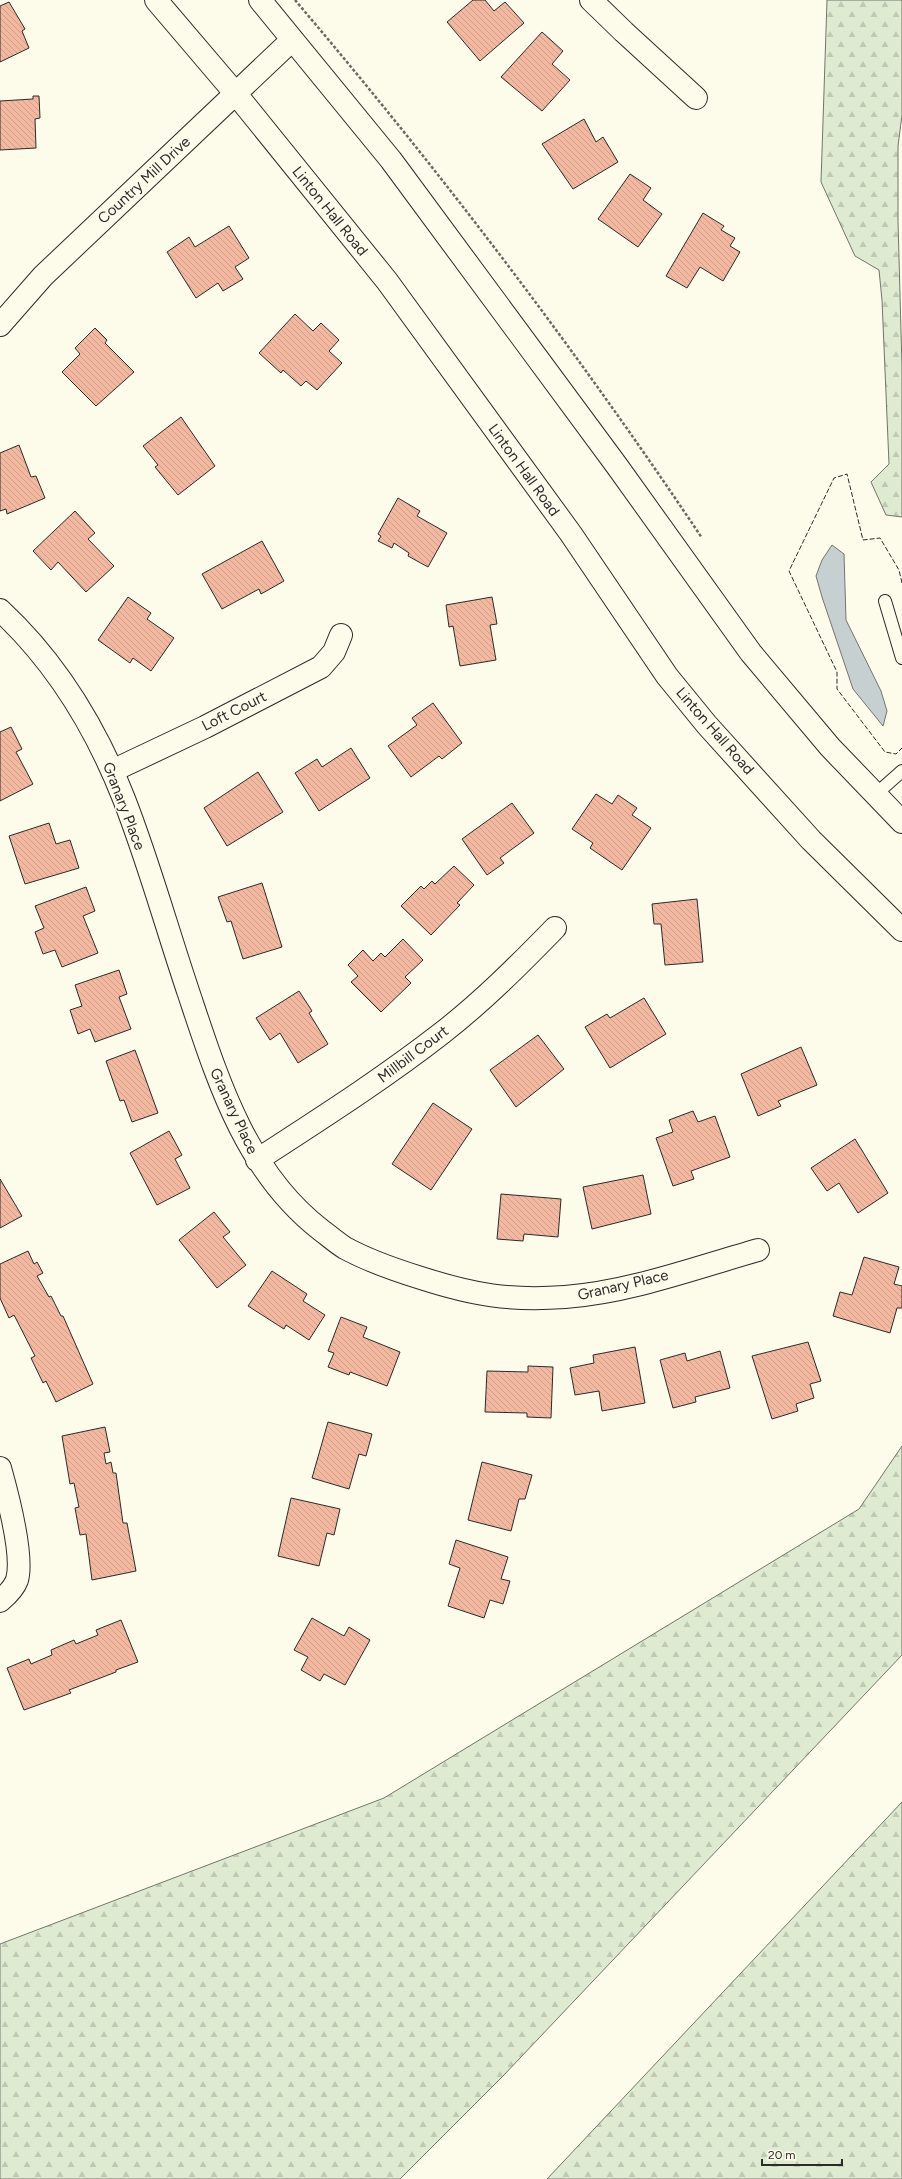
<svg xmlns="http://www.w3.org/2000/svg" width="902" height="2179" font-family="Figtree,sans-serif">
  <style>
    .forest { fill: url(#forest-firs); stroke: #74746e }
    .water { fill: #c7d0d0; stroke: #74746e }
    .building { fill: url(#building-back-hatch); stroke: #2b2b2b }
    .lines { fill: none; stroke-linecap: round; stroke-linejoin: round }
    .service-casing { stroke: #2b2b2b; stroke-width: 14 }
    .minor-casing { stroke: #2b2b2b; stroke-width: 24 }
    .primary-casing { stroke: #2b2b2b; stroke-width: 24 }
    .path { stroke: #6a6964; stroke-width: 2.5; stroke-dasharray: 3 2; stroke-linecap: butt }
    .service { stroke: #fdfbea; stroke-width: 12 }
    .minor { stroke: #fdfbea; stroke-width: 22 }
    .primary { stroke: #fdfbea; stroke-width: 22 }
    .fence { stroke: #2b2b2b; stroke-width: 1; stroke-dasharray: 5 2; stroke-linecap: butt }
    .labels { text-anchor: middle; stroke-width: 3; stroke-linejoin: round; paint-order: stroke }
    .street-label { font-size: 15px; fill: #2b2b2b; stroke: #fdfbea }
  </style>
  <defs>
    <pattern id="forest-firs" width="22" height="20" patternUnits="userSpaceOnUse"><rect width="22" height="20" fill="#deebd1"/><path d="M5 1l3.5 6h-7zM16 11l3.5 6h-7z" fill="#bfcab4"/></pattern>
    <pattern id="building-back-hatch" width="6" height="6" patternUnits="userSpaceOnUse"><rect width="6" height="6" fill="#f2b8a0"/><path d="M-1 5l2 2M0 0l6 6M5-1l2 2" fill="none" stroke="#d09e8a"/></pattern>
  </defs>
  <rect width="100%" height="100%" fill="#fdfbea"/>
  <path class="forest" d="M827,0H902V115L898,146V221L902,368V517L886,515L871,482L889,464L882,300L879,270L855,256L821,182Z
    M902,1446V1655L503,2076L400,2179H0V1944L384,1798L859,1509Z
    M902,1802V2179H547Z"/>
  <path class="water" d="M832,545L844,554L846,620L881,691L887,711L883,726L853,689L822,597L816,576L822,560Z"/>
  <path class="building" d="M473,0H485L494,11L505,2L524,23L480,61L447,22Z
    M9,2L25,29L22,31L29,48L0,62V6Z
    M542,32L563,51L552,64L570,80L542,111L501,77Z
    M33,96H39L40,118L35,119L36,148L0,150V101L33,99Z
    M584,119L596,142L603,137L618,162L573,189L542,144Z
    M630,174L651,188L643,200L662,214L638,247L598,219Z
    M703,213L724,226L721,230L735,238L730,246L740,252L723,281L700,267L687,288L666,276Z
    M229,226L249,258L235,267L243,279L223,291L218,283L196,298L167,252L189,237L195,247Z
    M295,314L313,331L321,323L339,340L329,351L342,363L317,390L306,381L301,386L283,370L281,373L259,353Z
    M95,328L107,340L105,343L134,372L96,406L62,372L80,354L75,348Z
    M181,417L215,466L178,495L155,467L158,465L143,446Z
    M19,445L31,477L36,476L45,498L7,514L6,509L0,511V453Z
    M398,498L420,511L417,516L447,533L428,567L408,556L409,553L394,543L392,548L378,541L381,536L378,534Z
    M75,511L95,533L88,539L114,566L86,592L58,562L51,570L33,551Z
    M262,541L284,581L261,594L259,589L222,609L202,574Z
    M128,597L151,613L147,619L174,638L151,671L133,658L130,663L98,640Z
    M492,597L497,624L490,625L496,660L460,666L453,626L449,627L446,605Z
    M433,703L462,743L442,759L439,756L411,777L388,746L417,725L412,718Z
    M11,727L22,749L16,752L33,784L0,801V732Z
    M351,748L370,778L319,811L295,773L317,759L322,767Z
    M258,772L283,812L227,846L204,808Z
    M596,794L612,804L618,795L637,808L632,815L651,828L622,870L590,848L593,843L572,829Z
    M512,803L534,833L500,858L504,863L487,875L462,839Z
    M49,823L56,844L70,840L79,868L25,884L9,836Z
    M454,866L474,885L457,903L460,905L431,935L401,906L421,886L424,889L432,881L435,884Z
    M262,883L282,947L243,959L231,921L227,922L218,897Z
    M86,887L95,911L83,916L98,953L62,967L55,950L43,954L35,932L44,928L35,906Z
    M697,899L703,962L665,965L661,924H654L652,904Z
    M403,939L423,960L405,977L411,983L381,1012L351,982L358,976L348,965L363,950L373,961L381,953L385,957Z
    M119,970L127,994L119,997L131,1029L95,1042L90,1029L78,1034L70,1010L82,1006L75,985Z
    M299,991L312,1011L309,1013L328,1044L298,1063L280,1033L270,1040L256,1018Z
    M644,998L666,1034L610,1068L585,1027L607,1014L610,1018Z
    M538,1035L564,1069L516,1107L490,1070Z
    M801,1047L817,1085L778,1101L781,1106L758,1116L741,1074Z
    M135,1050L158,1113L132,1122L124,1100L120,1101L106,1061Z
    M433,1103L472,1129L431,1190L392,1164Z
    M693,1111L698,1122L715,1116L730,1157L691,1171L694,1179L673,1186L656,1138L673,1132L669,1120Z
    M169,1131L182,1155L175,1159L190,1188L157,1205L130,1153Z
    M855,1139L888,1193L858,1213L839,1183L827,1191L811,1168Z
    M643,1175L651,1214L592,1229L583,1187Z
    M0,1179L22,1216L0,1228Z
    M501,1194L561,1199L558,1237L524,1234L523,1241L497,1239Z
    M214,1212L230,1232L223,1237L246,1265L217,1288L179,1240Z
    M28,1251L34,1264L37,1262L43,1273L37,1276L49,1297L51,1296L61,1316H63L93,1384L56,1402L46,1381L43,1383L31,1358L35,1356L14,1315L9,1318L0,1298V1264Z
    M864,1257L899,1267L894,1284L902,1286V1308H897L890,1333L833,1316L840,1292L852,1295Z
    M272,1271L307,1294L303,1301L325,1315L309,1340L286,1325L284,1329L248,1306Z
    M341,1317L367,1327L363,1337L400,1352L387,1386L350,1372L349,1375L328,1367L334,1353L328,1351Z
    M808,1342L821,1381L810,1384L814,1398L796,1404L798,1411L772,1419L752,1356Z
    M635,1347L645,1403L602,1411L599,1391L575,1395L570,1368L594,1363L593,1355Z
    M720,1351L730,1388L695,1397L696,1402L673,1408L660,1360L685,1353L687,1361Z
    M528,1366L553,1367L551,1418L527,1417V1413L485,1412L487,1371L528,1372Z
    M328,1422L372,1434L366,1456L359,1454L349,1489L312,1478Z
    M105,1427L110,1452L104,1453L106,1464L111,1462L113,1473H116L123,1523H127L136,1571L92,1580L86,1534L80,1535L75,1508L79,1507L74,1483L70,1484L62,1436Z
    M482,1462L532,1475L525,1499H519L511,1531L468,1520Z
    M291,1498L340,1509L334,1535L327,1533L319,1566L278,1556Z
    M456,1540L508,1557L501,1579L510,1581L503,1604L490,1600L484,1618L448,1606L460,1568L449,1564Z
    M312,1618L344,1636L349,1627L370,1640L345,1685L324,1674L320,1681L301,1670L308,1657L294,1650Z
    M121,1620L138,1662L116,1670V1672L69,1690L71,1693L24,1710L7,1668L29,1659L31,1664L52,1655L51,1650L74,1640L76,1644L98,1635L96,1630Z"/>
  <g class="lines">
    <g class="service-casing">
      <path id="service" d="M885,601L902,658
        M875,795L902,771"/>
    </g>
    <g class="minor-casing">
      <path id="minor" d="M591,0L624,32L696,98
        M0,325L43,276L292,40
        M0,610C56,662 96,728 124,799C149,863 167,929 189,994C218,1081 246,1172 321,1230C329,1236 337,1243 345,1248C369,1261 395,1270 421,1278C474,1295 509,1301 565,1297C630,1292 695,1268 758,1250
        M112,771L205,727L321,667L334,652L341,635
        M257,1160C320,1119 383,1079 442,1033C482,1002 519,965 555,928
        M0,1468C7,1493 24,1556 17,1580C14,1588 7,1595 0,1601"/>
    </g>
    <g class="primary-casing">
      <path id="primary" d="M156,0L236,94L387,281L571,534L667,676L707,725L811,840L902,930
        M260,0L391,160L617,466L751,653L830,747L902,822"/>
    </g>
    <path class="path" d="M295,0C441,172 577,351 702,538"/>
    <use href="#service" class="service"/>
    <use href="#minor" class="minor"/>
    <use href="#primary" class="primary"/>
    <path class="fence" d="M902,583L899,570L880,538L863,540L847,474L834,478L789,571L837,672V689L885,752L896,754L902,748"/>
  </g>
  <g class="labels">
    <g class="street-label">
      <text transform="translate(144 180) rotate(-43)" y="5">Country Mill Drive</text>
      <text transform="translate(330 211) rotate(51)" y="5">Linton Hall Road</text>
      <text transform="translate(524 470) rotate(54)" y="5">Linton Hall Road</text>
      <text transform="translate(234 711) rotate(-27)" y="5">Loft Court</text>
      <text transform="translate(715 731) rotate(49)" y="5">Linton Hall Road</text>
      <text transform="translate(124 806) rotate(69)" y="5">Granary Place</text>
      <text transform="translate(413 1054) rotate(-37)" y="5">Millbill Court</text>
      <text transform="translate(234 1111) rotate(65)" y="5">Granary Place</text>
      <text transform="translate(623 1285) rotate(-13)" y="5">Granary Place</text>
    </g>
  </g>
  <path d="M762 2159v6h80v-6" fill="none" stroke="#2b2b2b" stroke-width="2"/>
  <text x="768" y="2159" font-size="12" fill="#2b2b2b" stroke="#fdfbea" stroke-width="3" paint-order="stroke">20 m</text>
</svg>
